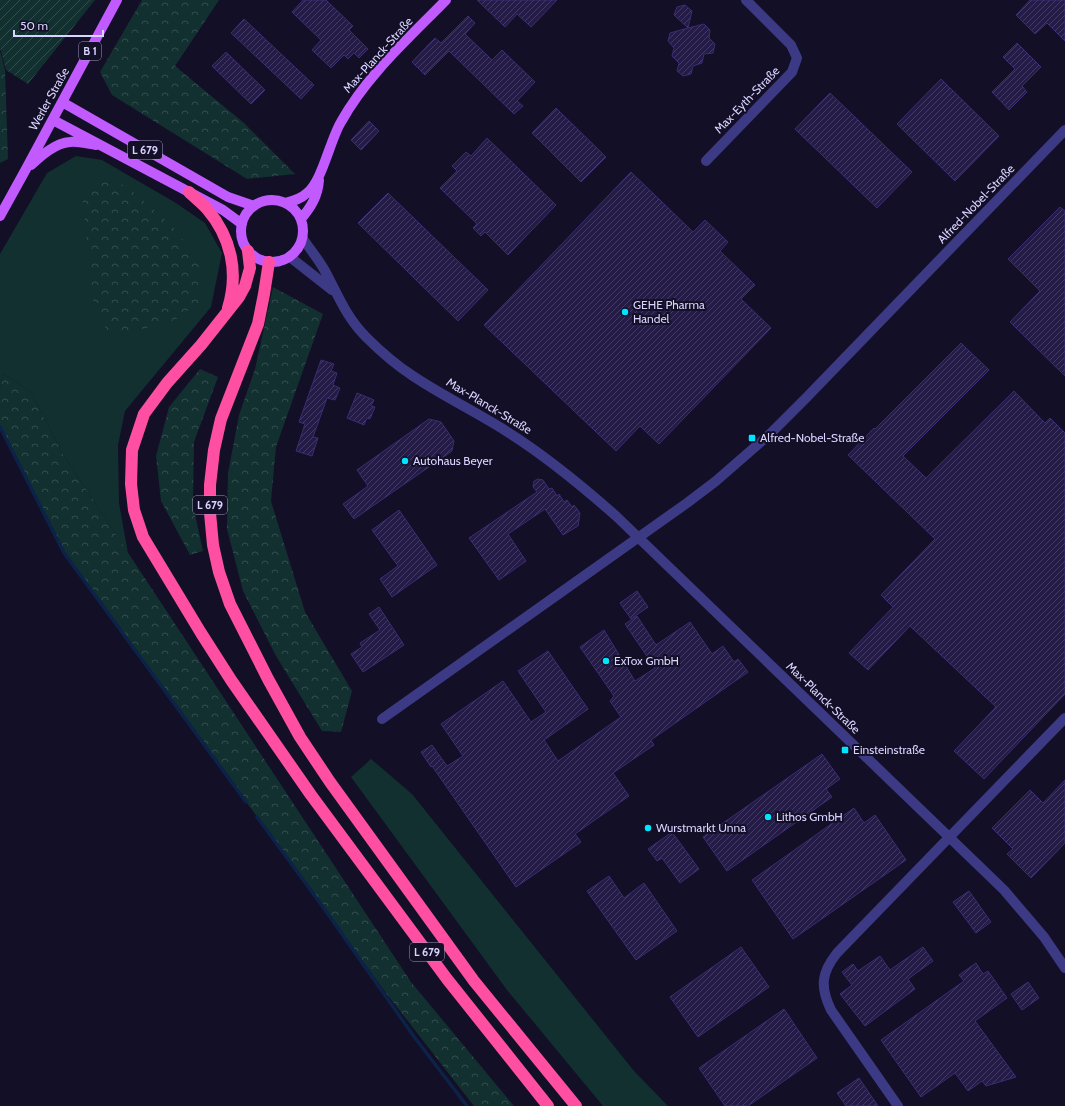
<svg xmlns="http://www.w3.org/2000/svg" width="1065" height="1106" font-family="Cabin,sans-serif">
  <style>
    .grass { fill: #12302f }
    .forest { fill: url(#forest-crowns) }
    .garden { fill: url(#garden-furrows) }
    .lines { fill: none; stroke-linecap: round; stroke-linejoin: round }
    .stream { stroke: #0c2248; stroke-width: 3.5 }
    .building { fill: url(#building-hatch); stroke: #3b2d73 }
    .minor { stroke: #3d3a85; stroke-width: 10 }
    .major { stroke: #c25bff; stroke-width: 10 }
    .highway { stroke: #ff4fa3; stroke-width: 12 }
    .poi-dot { fill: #00e5ff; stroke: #130f26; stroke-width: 1.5 }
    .labels { text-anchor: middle; stroke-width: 4; stroke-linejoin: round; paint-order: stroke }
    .shield { fill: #130f26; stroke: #9e99be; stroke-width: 1 }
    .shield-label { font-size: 11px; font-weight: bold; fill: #d9d4ff }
    .street-label { font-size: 12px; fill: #d9d4ff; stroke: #130f26 }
    .poi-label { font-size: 12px; fill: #d9d4ff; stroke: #130f26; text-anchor: start }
  </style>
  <defs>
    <pattern id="forest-crowns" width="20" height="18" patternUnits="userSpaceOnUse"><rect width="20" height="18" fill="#12302f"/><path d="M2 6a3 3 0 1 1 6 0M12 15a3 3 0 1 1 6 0" fill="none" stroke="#344d4e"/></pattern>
    <pattern id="garden-furrows" width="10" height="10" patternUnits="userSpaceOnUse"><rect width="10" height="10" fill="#12302f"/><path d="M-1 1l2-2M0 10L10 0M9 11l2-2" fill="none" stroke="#344d4e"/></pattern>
    <pattern id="building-hatch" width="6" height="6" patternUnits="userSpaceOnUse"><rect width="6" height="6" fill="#241b47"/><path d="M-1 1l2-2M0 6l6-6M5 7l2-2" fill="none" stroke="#433b63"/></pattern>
  </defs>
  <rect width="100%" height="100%" fill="#130f26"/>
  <path class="grass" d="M76,156L102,160L176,203L205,223L222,253L211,307L125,411L118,445L119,503L128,553L61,451L31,392L4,374L0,386V254L47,173Z
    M371,759L412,794L634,1071L668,1106H603L507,990L351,777Z"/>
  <path class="forest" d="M142,0H219L175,66L244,123L295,174L247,179L112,95L100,72Z
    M0,51L5,70L8,159L0,163Z
    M110,176L136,194L173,227L200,262L199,303L169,324L110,335L94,309L82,195Z
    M273,287L323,314L276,447L271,501L305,612L352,691L341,732L322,731L276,656L243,591L227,529L228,473L239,415L255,369Z
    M200,369L218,377L194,442L193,505L203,551L190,555L161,501L156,456L169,407Z
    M4,374L31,392L61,451L411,982L514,1106H474L389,997L64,553L0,427V386Z"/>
  <path class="garden" d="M0,0H95L28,84L6,70L0,48Z"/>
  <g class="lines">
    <path class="stream" d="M0,427L64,553L246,802
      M257,817L320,903L415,1038L467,1106"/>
  </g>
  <path class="building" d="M303,0H326L353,26L349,30L368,49L359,58L354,53L348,59L344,55L331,68L312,50L321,40L292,12Z
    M477,0H557L531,27L517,14L505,27Z
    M1030,0H1065V41L1047,23L1035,34L1016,15Z
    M685,5L692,11L688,28L704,24L710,30L709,38L715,44L713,53L704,54L702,63L693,66L691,74L683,76L677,71L679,63L672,56L674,48L668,41L670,33L688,28L674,15L677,7Z
    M468,16L475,23L465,34L492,60L502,50L535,82L517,101L523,106L514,114L449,51L425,75L412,62L435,38L441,43Z
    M244,19L314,85L301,99L231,33Z
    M1017,43L1041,67L1022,86L1027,92L1009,110L992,92L1015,69L1003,57Z
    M226,52L265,90L251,104L212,66Z
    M941,79L999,136L955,181L897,124Z
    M830,93L912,172L877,208L795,129Z
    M556,108L606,157L581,182L532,133Z
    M369,121L379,131L361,150L351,140Z
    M487,138L556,205L508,255L485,232L481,236L473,228L477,224L440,188L457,171L452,166L466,152L471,156Z
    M631,172L693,232L705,220L728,242L720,251L755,285L741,299L771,328L659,444L640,426L616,451L484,325Z
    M388,193L488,290L458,321L358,223Z
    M1060,207L1065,211V376L1010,322L1040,291L1008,259Z
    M961,343L989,370L903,456L926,478L1014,391L1045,423L1050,418L1065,433V694L984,779L954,751L996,707L910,626L868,670L849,653L893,607L881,595L935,539L848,455L874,428L875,429Z
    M321,360L334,364L331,371L337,373L333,385L340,388L335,400L327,398L313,437L318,438L312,456L296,451L305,424L299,422Z
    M357,393L374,400L371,406L375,407L370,419L367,418L364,425L347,418Z
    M429,419L441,422L454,441L452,451L354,519L343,504L368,486L357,470Z
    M538,479L543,480L549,489L552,488L557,496L559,494L564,502L567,500L572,507L574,505L580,513L578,526L563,535L545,509L508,534L526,561L499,580L469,538L537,492L533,487L534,481Z
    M399,510L437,565L392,597L380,579L398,566L372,530Z
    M637,591L648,607L631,619L620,603Z
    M379,607L404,645L363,672L351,654L362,647L360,643L380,630L369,614Z
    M637,616L656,645L690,622L712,654L723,646L734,662L738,659L748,672L651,740L654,745L613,773L629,796L575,834L581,842L516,887L432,766L431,767L421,752L432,745L447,766L463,756L441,724L503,681L531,722L546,712L518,671L548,651L588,709L544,740L558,761L621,717L610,701L614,696L580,647L604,630L635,681L655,668L625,624Z
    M822,754L840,779L826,789L832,797L727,871L703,837Z
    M1065,780V843L1031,878L1007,854L1013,849L992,828L1030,790L1043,803Z
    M854,808L864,823L875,815L906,860L793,939L752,880Z
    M672,832L699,869L680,883L662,858L657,861L648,849Z
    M609,876L624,898L644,883L677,931L636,960L587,891Z
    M969,891L991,922L976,933L953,902Z
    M741,947L769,987L698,1037L670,997Z
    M923,947L933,961L908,979L915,989L865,1026L840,994L852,985L842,972L853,964L858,971L880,956L890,970Z
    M976,963L983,974L988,971L1007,998L975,1021L1016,1077L986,1086L982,1081L968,1091L955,1073L921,1097L881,1040L964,981L959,975Z
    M1028,982L1039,998L1022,1010L1011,994Z
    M784,1009L817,1058L748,1106H725L699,1068Z
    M859,1078L878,1106H846L837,1093Z"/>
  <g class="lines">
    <path class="minor" d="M706,161L792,72L797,58L791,45L746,0
      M303,239C310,249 319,260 325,271C338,295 346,317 366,337C380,351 396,365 413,376C443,396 476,412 506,431C546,456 581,485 616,516L1004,890L1044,937L1065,968
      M290,257L332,290
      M382,719L687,503L716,481L770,434L806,398L1065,130
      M898,1106L831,1010C820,987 821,973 837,953L1065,718"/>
    <path class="major" d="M62,102L228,197L254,206
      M53,120L223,210L242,224
      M31,165C41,156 55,143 70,142C78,141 88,144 96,145
      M241 231a31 31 0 1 1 62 0a31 31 0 1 1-62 0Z
      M285,203C293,201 301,199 307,193C322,182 330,140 341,122C367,75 409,38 446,0
      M0,216L26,169L117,0
      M301,219C311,207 318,196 319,180"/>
    <path class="highway" d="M189,192C195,198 202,203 207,209C231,237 239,272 228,308
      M248,251L250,268L245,286L239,297L201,345L167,383L144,414L132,450L131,484L134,510L143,537L201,633L231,680L311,795L447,979L548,1106
      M269,262L264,294L258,324L221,419L214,450L210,485V513L213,545L219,572L230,604L268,679L300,737L330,782L474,981L576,1106"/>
  </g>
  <g class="poi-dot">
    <circle cx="625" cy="312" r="4"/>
    <rect x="748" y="434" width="8" height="8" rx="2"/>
    <circle cx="405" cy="461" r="4"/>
    <circle cx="606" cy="661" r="4"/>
    <rect x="841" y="746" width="8" height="8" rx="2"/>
    <circle cx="768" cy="817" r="4"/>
    <circle cx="648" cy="828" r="4"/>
  </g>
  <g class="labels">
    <g class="shield">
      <rect x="79" y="42" width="22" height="18" rx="3"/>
      <rect x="128" y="141" width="34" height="18" rx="3"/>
      <rect x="193" y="496" width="34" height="18" rx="3"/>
      <rect x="410" y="943" width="34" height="18" rx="3"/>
    </g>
    <g class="shield-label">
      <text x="90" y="55">B 1</text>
      <text x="145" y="154">L 679</text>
      <text x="210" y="509">L 679</text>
      <text x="427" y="956">L 679</text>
    </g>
    <g class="street-label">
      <text transform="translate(378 55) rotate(-48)" y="4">Max-Planck-Straße</text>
      <text transform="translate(49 99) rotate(-61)" y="4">Werler Straße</text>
      <text transform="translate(747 100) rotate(-46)" y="4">Max-Eyth-Straße</text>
      <text transform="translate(976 204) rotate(-46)" y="4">Alfred-Nobel-Straße</text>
      <text transform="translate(489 406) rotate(31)" y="4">Max-Planck-Straße</text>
      <text transform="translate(823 698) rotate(44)" y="4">Max-Planck-Straße</text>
    </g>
    <g class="poi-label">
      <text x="633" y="309">GEHE Pharma<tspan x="633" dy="14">Handel</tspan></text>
      <text x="760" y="442">Alfred-Nobel-Straße</text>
      <text x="413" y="465">Autohaus Beyer</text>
      <text x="614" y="665">ExTox GmbH</text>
      <text x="853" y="754">Einsteinstraße</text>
      <text x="776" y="821">Lithos GmbH</text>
      <text x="656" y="832">Wurstmarkt Unna</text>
    </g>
  </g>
  <path d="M14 30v6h89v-6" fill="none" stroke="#d9d4ff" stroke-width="2"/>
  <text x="20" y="30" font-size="12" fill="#d9d4ff" stroke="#130f26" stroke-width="3" paint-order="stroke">50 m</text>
</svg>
